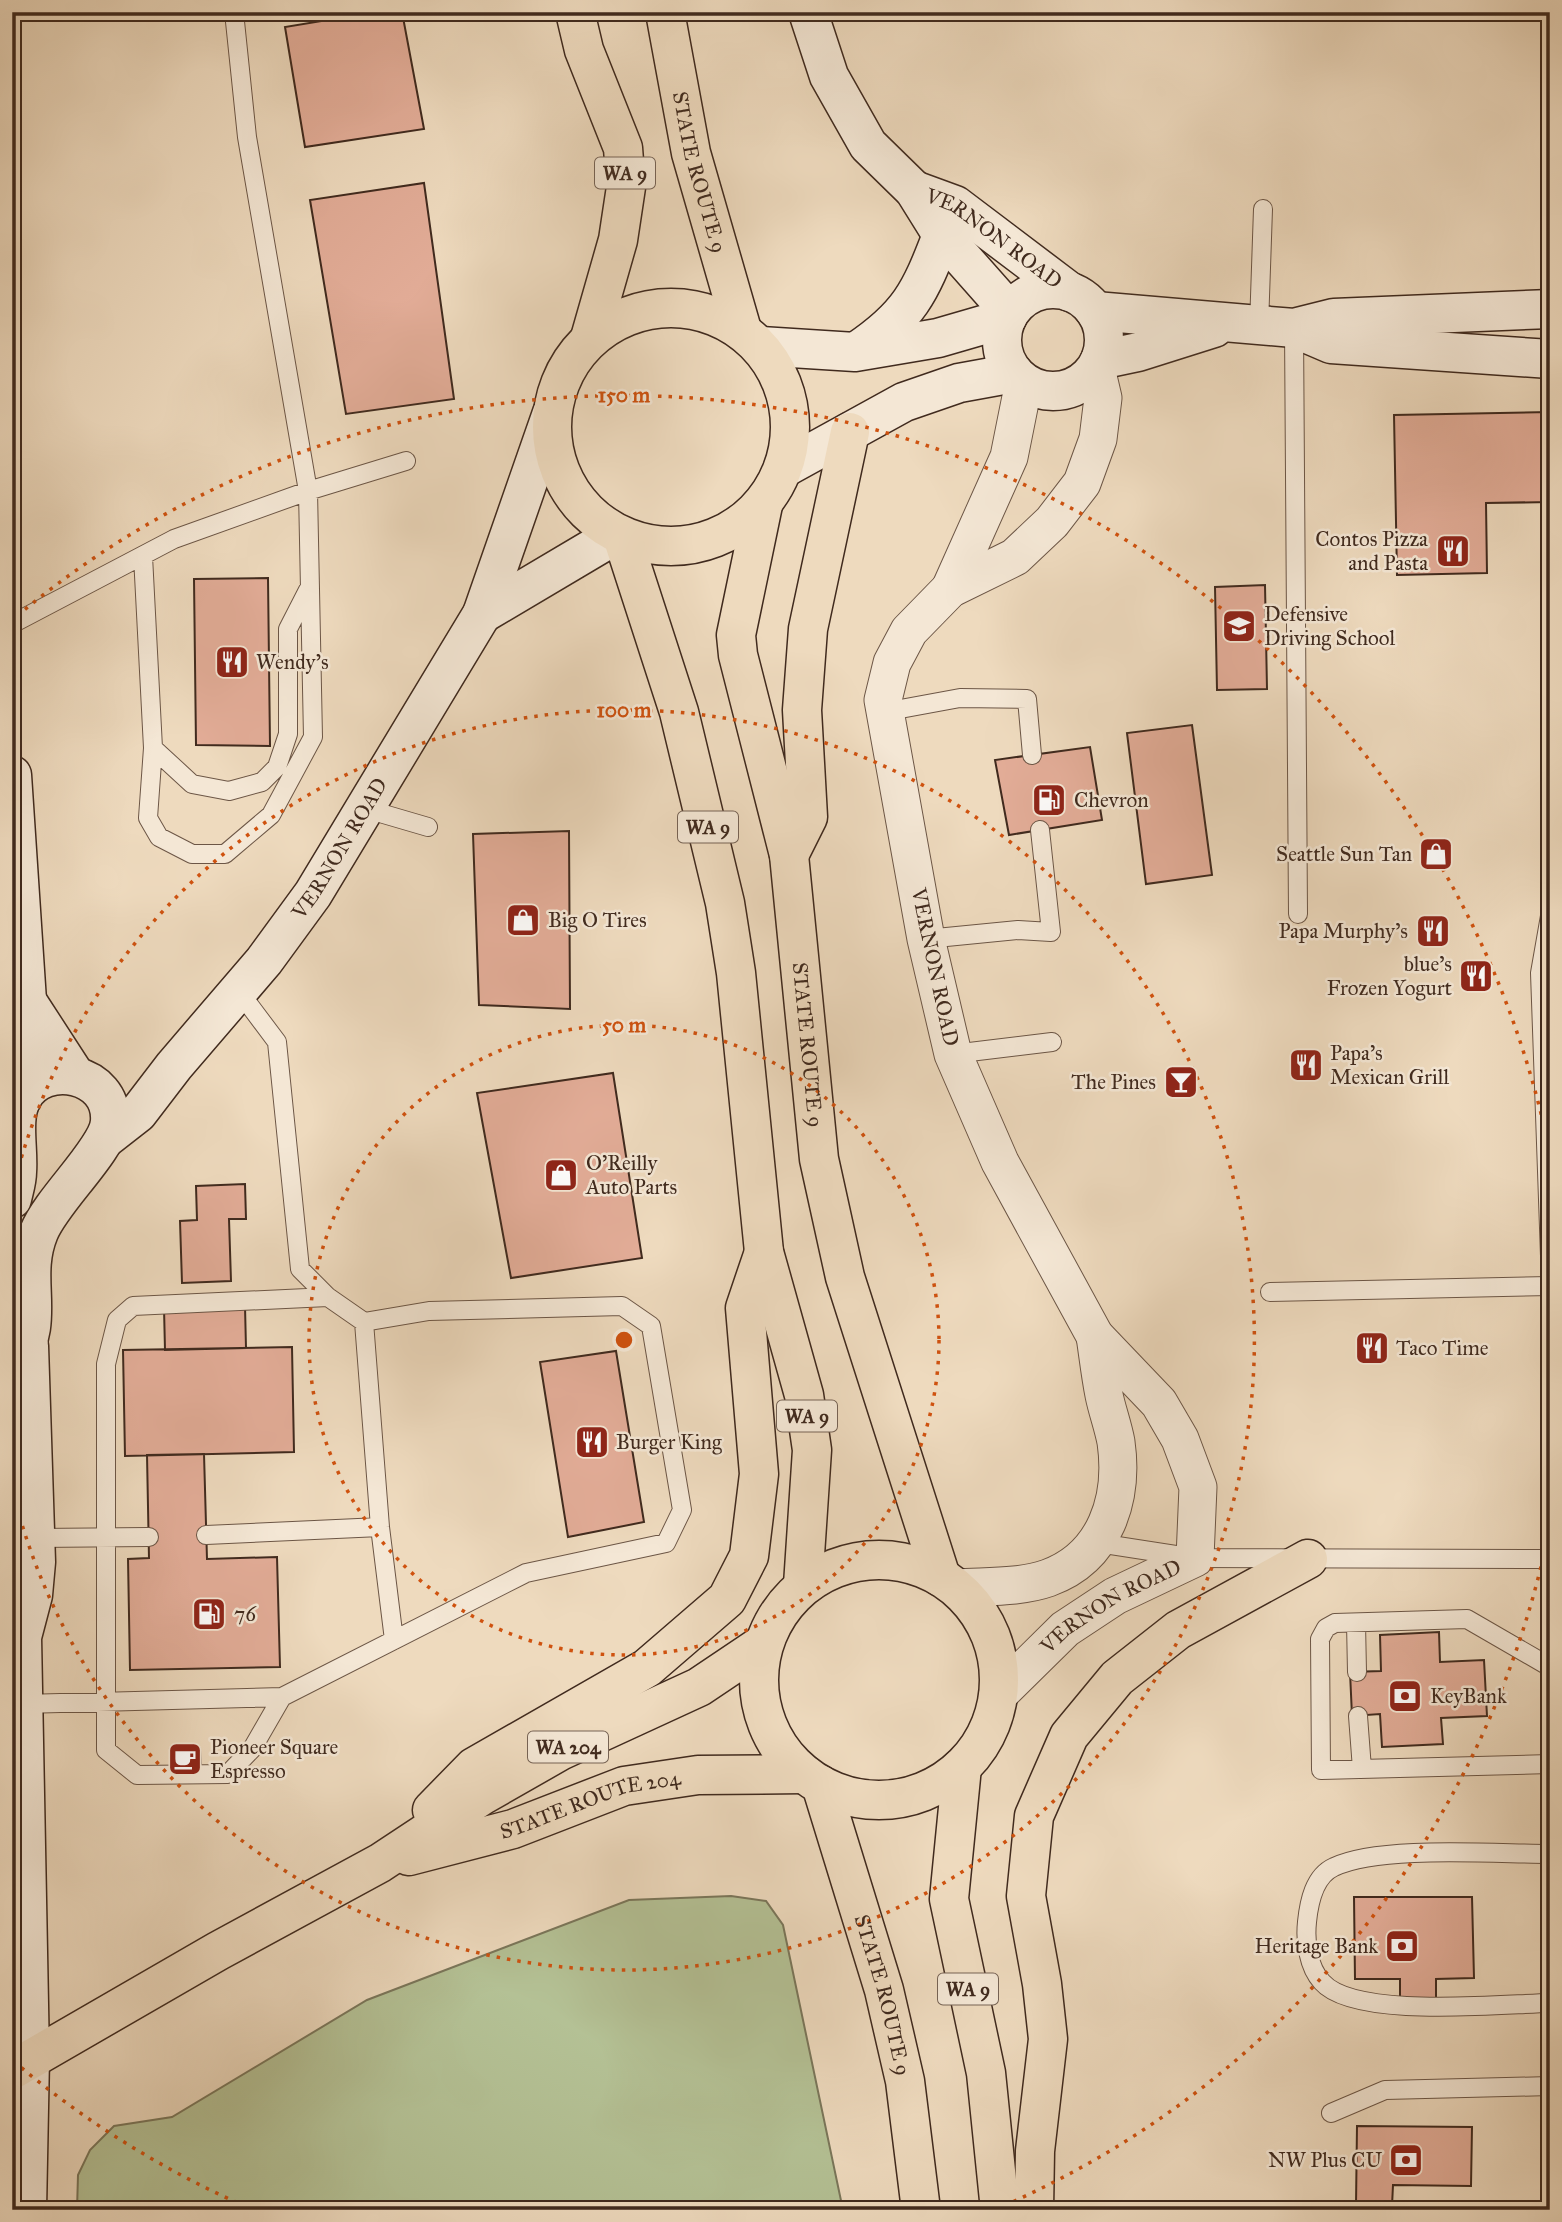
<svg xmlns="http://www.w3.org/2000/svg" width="1562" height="2222" font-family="'IM FELL Great Primer',serif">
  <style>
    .green { fill: #b4c195; stroke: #7a765a; stroke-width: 2 }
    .building { fill: #e2ac97; stroke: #402a1e; stroke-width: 2 }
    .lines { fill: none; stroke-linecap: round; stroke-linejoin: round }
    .lane-casing { stroke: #6c5646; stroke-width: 20 }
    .street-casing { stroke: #6c5646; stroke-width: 39 }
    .secondary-casing { stroke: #402a1e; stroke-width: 41 }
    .primary-casing { stroke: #402a1e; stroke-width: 41 }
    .lane { stroke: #f4e7d5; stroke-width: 18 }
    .street { stroke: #f4e7d5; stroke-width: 37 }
    .secondary { stroke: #f4e7d5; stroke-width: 38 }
    .primary { stroke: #eedabe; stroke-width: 38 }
    .ring { fill: none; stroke: #cf520f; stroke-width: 3.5; stroke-dasharray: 3.5 7 }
    .labels { text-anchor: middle; stroke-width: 5; stroke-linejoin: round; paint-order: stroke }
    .shield { fill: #f4e7d5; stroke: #766355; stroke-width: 2 }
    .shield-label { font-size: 19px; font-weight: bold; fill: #402a1e }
    .street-label { font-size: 21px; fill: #402a1e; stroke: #f4e7d5 }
    .poi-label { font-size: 21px; fill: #402a1e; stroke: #f4e7d5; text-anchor: start }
    .centre { fill: #cf520f; stroke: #f4e7d5; stroke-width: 3.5 }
    .ring-label { font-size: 21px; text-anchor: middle; font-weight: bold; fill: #cf520f; stroke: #f4e7d5; stroke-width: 5; stroke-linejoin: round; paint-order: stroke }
  </style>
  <rect width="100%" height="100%" fill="#eedabe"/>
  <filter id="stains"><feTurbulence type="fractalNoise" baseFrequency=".00286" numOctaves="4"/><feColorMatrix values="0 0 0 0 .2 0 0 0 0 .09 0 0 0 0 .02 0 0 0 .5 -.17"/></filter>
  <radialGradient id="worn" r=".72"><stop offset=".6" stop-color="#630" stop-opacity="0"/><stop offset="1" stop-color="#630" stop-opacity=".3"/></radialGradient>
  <path class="green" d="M731,1896L766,1901L783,1925L843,2210H77L78,2175L90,2150L114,2126L172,2117L367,2000L629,1900Z"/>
  <path class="building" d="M376,12H402L424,129L305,147L285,27Z
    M424,183L454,399L346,414L310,200Z
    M1550,412V502L1486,503L1487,573L1397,575L1394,415Z
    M268,578L270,746L196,745L194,579Z
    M1265,585L1267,689L1217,690L1215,587Z
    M1192,725L1212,875L1146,884L1127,733Z
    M1090,747L1102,820L1009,835L995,760Z
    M569,831L570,1009L479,1005L473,834Z
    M613,1073L642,1258L511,1278L477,1093Z
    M245,1184L246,1219H229L231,1281L182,1283L180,1221L197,1220L196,1186Z
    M245,1306L246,1348L165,1350L164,1308Z
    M292,1347L294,1452L125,1456L123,1350Z
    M616,1351L644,1522L568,1537L540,1362Z
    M204,1454L207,1559L277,1557L280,1667L130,1670L128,1559L149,1558L147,1455Z
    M1439,1632L1440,1662L1484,1660L1487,1716L1441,1718L1443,1744L1382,1747L1380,1714L1352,1716L1350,1672L1381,1671L1380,1635Z
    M200,1748L201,1769L171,1770L170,1749Z
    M1354,1897H1472L1474,1978L1436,1979V1998L1400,1999V1979H1355Z
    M1357,2126L1472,2127L1471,2186L1393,2185L1392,2206L1356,2205Z"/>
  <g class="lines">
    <g class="lane-casing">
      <path id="lane" d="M1259,326L1263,209
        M1294,328L1298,914
        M143,556L153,748L148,818L159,837L192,854H225L271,815L313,737L308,491L247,137L234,12
        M12,624L174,539L308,491L406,461
        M884,712L960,698L1027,699L1032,755
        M153,748L192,784L229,791L262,782L277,767L288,734V629L308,590
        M363,808L428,827
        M1550,916L1540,973L1550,1256
        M926,939L1018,930L1051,932L1040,830
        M238,990L277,1042L300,1269L328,1297L364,1322L380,1527L394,1640
        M953,1054L1052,1042
        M1270,1292L1550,1286
        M206,1535L380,1527
        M36,1538L149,1537
        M1098,1543L1195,1558L1550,1559
        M1356,1623L1357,1672
        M1550,1667L1467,1619L1335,1623L1326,1628L1320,1639L1321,1770L1550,1764
        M282,1697L252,1749L228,1774L137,1775L106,1750V1364L117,1320L133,1306L328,1297
        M23,1704L282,1697L526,1573L666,1543L682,1510L651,1326L622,1306L429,1311L364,1322
        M1358,1716L1362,1769
        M1550,1854C1496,1854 1379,1845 1334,1867C1314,1876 1309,1902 1307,1922C1305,1941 1308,1967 1322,1982C1354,2019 1500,2004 1550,2003
        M1331,2113L1385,2090L1550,2086"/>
    </g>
    <g class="street-casing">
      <g id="street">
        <path d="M950,589L1009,457L1024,382"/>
        <path d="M957,1588C985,1586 1020,1588 1048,1578C1106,1557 1124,1498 1116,1442C1113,1426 1107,1410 1104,1395C1100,1375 1098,1356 1095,1336"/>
        <path id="s1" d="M998,1695L1065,1629L1115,1596L1195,1558L1198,1487L1180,1439L1159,1403L1095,1336L1000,1162L953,1054L926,939L883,700L892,663L909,631L950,589L1015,557L1052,522L1082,483L1098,439L1103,398L1096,368"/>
      </g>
    </g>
    <g class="secondary-casing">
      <g id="secondary">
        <path d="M808,12L829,76L868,145L914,190L942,235L1010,312"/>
        <path id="s2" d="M914,190L955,205L1070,292"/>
        <circle cx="1053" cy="340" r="51"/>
        <path d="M1095,311L1294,328L1334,318L1550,309"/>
        <path d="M1296,329L1331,344L1550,359"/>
        <path d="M760,346L855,352L938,338L1007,318"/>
        <path d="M857,351C909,316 920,293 942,235"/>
        <path d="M1100,360L1138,352L1214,328"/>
        <path d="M784,468L904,402L959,383L1014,373"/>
        <path d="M482,614L617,534"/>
        <path d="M12,775L27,1001L22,1099"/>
        <path d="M27,1001L75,1075"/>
        <path id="s3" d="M106,1138L138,1113L174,1066L264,961L313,894L482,614L552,413"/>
        <path d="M12,1199C14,1190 17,1181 17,1172C19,1149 11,1119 22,1098C44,1058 113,1073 110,1121C109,1149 53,1198 39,1232C19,1281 48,1318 16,1366"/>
        <path d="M27,2210L30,2057L22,1637L33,1595L36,1562L29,1346"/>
      </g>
    </g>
    <g class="primary-casing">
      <g id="primary">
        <path d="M575,12L584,50L623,148L626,187L618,240L590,338"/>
        <path id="s4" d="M665,12L691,153L742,330"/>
        <circle cx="671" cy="427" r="119"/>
        <path id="s5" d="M763,505L736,635L738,655L789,855L819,1159L845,1277L941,1577"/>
        <path d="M622,536L679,712L725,903L736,973L764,1252L804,1395L812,1450L803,1585"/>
        <path d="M789,855L808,817L802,710L808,629L850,432"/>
        <circle cx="879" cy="1680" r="120"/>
        <path d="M962,1767L949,1899L986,2073L1000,2210"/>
        <path id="s6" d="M821,1785L884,1990L905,2081L921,2210"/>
        <path d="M432,1810L474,1767L647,1668L727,1599L749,1556L759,1474L745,1308L764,1252"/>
        <path id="s7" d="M409,1856L513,1829L624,1786L698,1775L804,1774"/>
        <path d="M12,2070L218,1951L380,1863L483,1795L560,1751L699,1687L763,1644"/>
        <path d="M1034,2210L1035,2151L1048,2039L1042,1984L1026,1896L1034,1816L1069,1736L1117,1678L1178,1630L1308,1559"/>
      </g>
    </g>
    <use href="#lane" class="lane"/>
    <use href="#street" class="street"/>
    <use href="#secondary" class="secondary"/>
    <use href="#primary" class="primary"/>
  </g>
  <g class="ring">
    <circle cx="624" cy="1340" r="315"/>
    <path d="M13 1188A630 630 0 1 1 13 1492"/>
    <path d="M1548 1536A945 945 0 0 1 1001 2207M247 2207A945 945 0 0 1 17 2064M17 616A945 945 0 0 1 1548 1144"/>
  </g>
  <defs>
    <g id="restaurant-square" transform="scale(1.75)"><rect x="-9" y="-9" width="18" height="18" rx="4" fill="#8f2418" stroke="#f4e7d5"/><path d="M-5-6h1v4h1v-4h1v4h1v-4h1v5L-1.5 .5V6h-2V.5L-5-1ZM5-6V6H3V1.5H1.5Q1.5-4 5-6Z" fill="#fff"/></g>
    <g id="school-square" transform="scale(1.75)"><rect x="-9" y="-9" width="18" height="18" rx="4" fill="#8f2418" stroke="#f4e7d5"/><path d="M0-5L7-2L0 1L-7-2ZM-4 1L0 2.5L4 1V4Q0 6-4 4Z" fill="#fff"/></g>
    <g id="fuel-square" transform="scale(1.75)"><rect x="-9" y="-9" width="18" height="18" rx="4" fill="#8f2418" stroke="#f4e7d5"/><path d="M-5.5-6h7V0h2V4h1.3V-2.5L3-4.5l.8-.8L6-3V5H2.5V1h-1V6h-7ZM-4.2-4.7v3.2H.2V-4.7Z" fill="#fff"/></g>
    <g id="shop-square" transform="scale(1.75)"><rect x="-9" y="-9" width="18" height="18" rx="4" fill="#8f2418" stroke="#f4e7d5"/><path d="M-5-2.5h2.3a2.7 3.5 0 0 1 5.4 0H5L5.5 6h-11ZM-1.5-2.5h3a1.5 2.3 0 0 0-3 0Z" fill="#fff"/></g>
    <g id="bar-square" transform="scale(1.75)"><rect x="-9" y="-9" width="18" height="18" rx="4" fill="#8f2418" stroke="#f4e7d5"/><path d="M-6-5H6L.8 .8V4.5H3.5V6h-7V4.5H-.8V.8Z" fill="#fff"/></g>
    <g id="bank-square" transform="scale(1.75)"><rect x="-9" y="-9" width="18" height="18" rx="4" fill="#8f2418" stroke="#f4e7d5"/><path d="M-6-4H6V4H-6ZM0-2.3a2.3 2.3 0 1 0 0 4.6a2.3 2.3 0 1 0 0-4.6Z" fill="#fff"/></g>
    <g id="cafe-square" transform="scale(1.75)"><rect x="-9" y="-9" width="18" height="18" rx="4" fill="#8f2418" stroke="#f4e7d5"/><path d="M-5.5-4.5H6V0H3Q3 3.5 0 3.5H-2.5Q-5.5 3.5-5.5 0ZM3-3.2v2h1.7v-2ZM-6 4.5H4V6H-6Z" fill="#fff"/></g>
  </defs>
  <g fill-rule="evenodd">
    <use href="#restaurant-square" x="1453" y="551"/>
    <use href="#school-square" x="1239" y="626"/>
    <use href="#restaurant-square" x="232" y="662"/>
    <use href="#fuel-square" x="1049" y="800"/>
    <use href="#shop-square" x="1436" y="854"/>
    <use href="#shop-square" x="523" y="920"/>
    <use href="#restaurant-square" x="1433" y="931"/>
    <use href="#restaurant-square" x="1476" y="976"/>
    <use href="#restaurant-square" x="1306" y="1065"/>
    <use href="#bar-square" x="1181" y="1082"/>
    <use href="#shop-square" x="561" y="1175"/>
    <use href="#restaurant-square" x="1372" y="1348"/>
    <use href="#restaurant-square" x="592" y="1442"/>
    <use href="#fuel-square" x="209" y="1614"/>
    <use href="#bank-square" x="1405" y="1696"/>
    <use href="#cafe-square" x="185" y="1759"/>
    <use href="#bank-square" x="1402" y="1946"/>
    <use href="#bank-square" x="1406" y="2160"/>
  </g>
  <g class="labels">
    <g class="shield">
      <rect x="595" y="157.5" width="60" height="31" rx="5"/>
      <rect x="678" y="811.5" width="60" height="31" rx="5"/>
      <rect x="777" y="1400.5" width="60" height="31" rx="5"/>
      <rect x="528" y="1731.5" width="80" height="31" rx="5"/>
      <rect x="938" y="1973.5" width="60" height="31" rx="5"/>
    </g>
    <g class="shield-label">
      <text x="625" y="180">WA 9</text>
      <text x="708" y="834">WA 9</text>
      <text x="807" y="1423">WA 9</text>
      <text x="568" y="1754">WA 204</text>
      <text x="968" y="1996">WA 9</text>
    </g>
    <g class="street-label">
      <text dy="7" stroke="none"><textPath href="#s4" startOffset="164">STATE ROUTE 9</textPath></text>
      <text dy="7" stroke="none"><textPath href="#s2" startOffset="94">VERNON ROAD</textPath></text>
      <text dy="7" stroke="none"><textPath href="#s3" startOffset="374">VERNON ROAD</textPath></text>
      <text transform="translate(935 967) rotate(78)" y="7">VERNON ROAD</text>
      <text dy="7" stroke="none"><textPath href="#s5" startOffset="550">STATE ROUTE 9</textPath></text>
      <text dy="7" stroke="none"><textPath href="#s1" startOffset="145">VERNON ROAD</textPath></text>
      <text dy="7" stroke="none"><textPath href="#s7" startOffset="189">STATE ROUTE 204</textPath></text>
      <text dy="7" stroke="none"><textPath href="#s6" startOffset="219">STATE ROUTE 9</textPath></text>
    </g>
    <g class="poi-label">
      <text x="1428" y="546" text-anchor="end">Contos Pizza<tspan x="1428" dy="24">and Pasta</tspan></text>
      <text x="1264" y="621">Defensive<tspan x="1264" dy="24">Driving School</tspan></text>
      <text x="256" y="669">Wendy's</text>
      <text x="1074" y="807">Chevron</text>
      <text x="1412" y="861" text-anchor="end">Seattle Sun Tan</text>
      <text x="548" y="927">Big O Tires</text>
      <text x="1408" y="938" text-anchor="end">Papa Murphy's</text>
      <text x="1452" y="971" text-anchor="end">blue's<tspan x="1452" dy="24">Frozen Yogurt</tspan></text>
      <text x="1330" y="1060">Papa's<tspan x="1330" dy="24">Mexican Grill</tspan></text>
      <text x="1156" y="1089" text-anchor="end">The Pines</text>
      <text x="586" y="1170">O'Reilly<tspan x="586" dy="24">Auto Parts</tspan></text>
      <text x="1396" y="1355">Taco Time</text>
      <text x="616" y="1449">Burger King</text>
      <text x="234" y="1621">76</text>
      <text x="1430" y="1703">KeyBank</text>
      <text x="210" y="1754">Pioneer Square<tspan x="210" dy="24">Espresso</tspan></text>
      <text x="1378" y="1953" text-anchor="end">Heritage Bank</text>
      <text x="1382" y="2167" text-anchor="end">NW Plus CU</text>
    </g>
  </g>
  <circle cx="624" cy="1340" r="10" class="centre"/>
  <g class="ring-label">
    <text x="624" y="402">150 m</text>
    <text x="624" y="717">100 m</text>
    <text x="624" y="1032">50 m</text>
  </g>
  <rect width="1562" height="2222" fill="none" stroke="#eedabe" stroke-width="42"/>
  <rect x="14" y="14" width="1534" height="2194" fill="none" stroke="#402a1e" stroke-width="3.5"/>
  <rect x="21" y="21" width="1520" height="2180" fill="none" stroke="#402a1e" stroke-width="2"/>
  <rect width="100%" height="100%" filter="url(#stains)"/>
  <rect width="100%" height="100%" fill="url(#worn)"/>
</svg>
